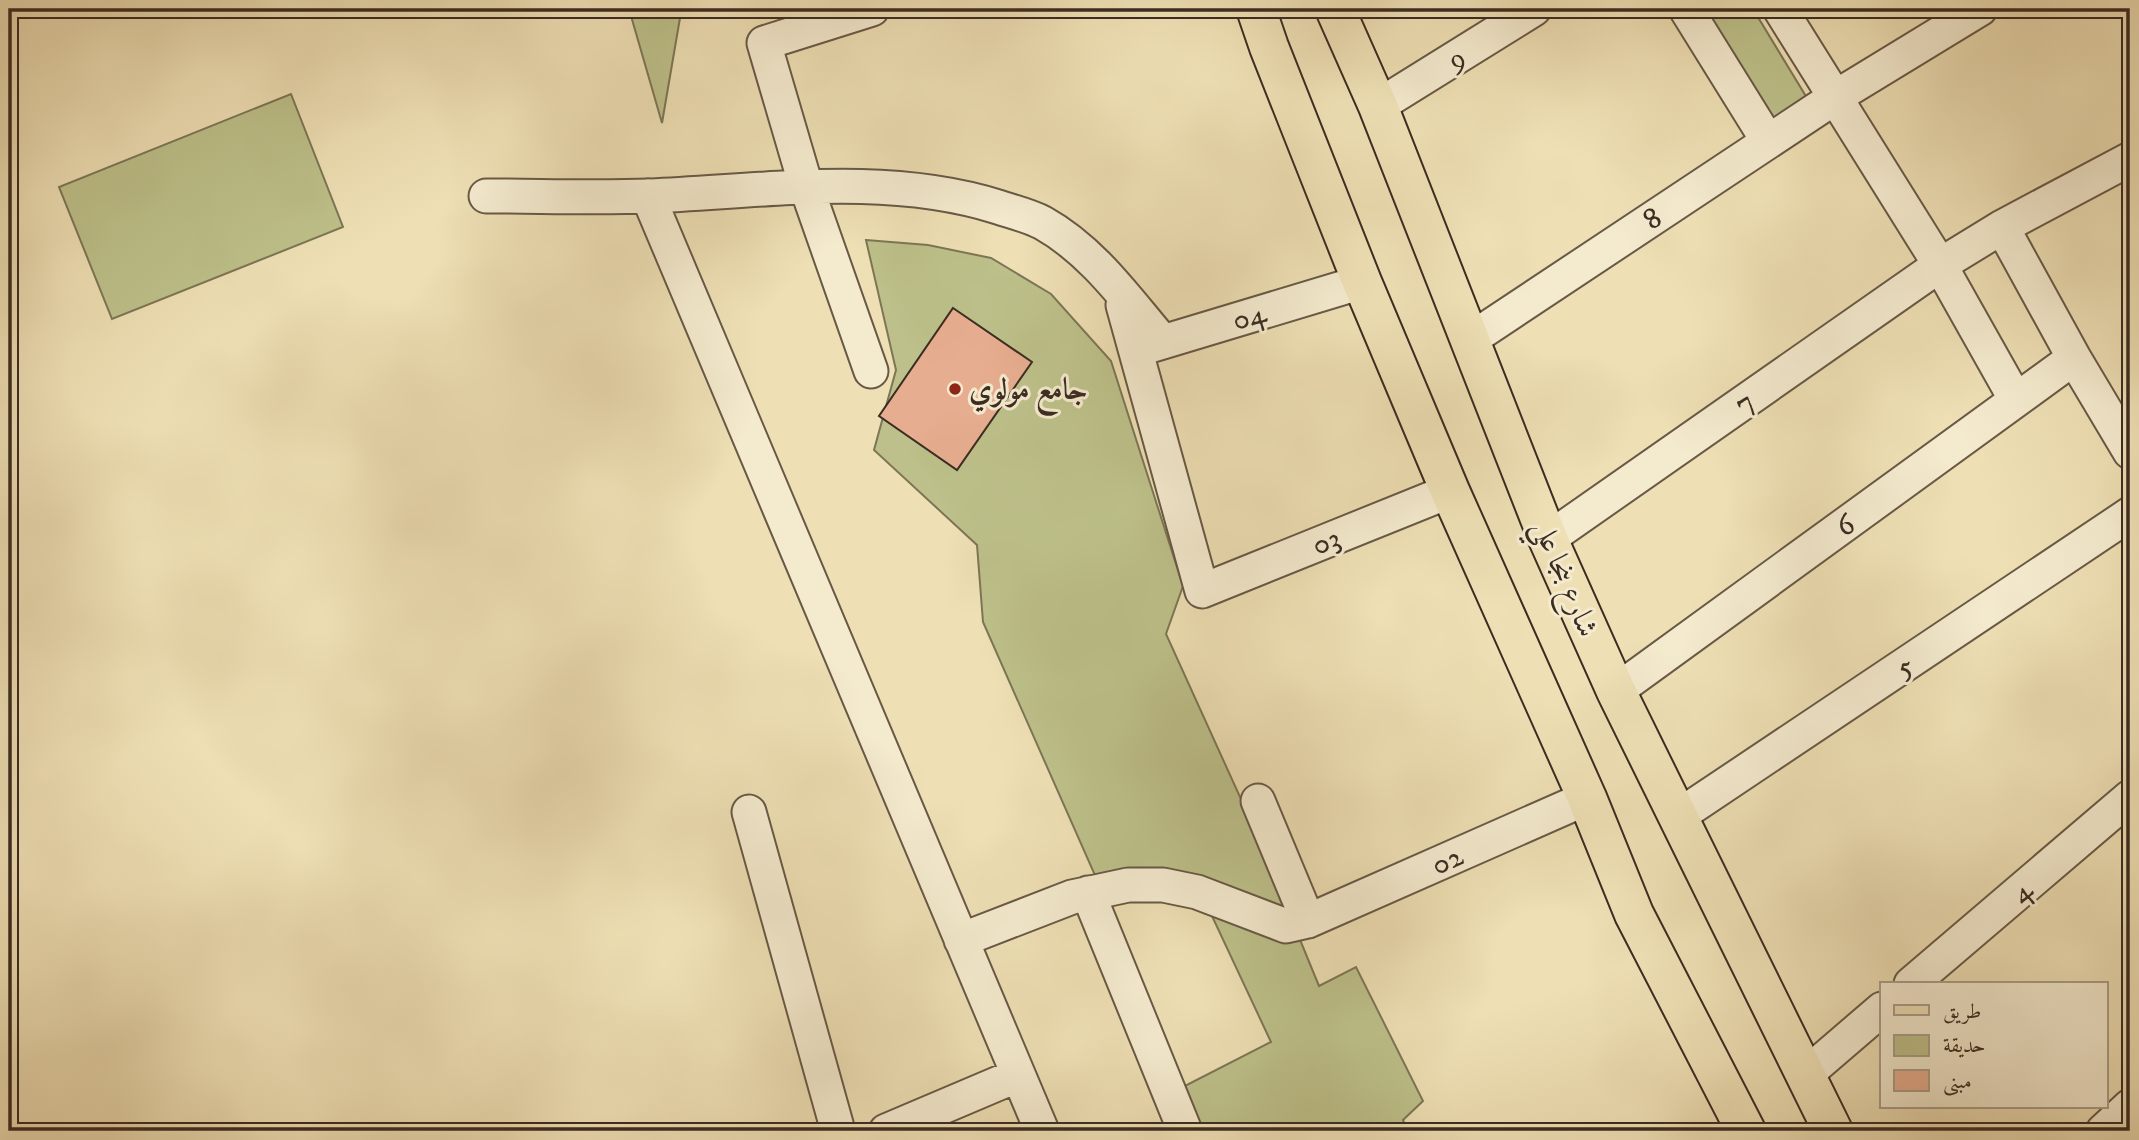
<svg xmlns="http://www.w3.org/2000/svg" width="2139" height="1140" font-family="'IM FELL DW Pica',Amiri,serif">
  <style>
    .green { fill: #bdc08a; stroke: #7c7656; stroke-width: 2 }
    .building { fill: #e7ad90; stroke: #3b2c22; stroke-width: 2 }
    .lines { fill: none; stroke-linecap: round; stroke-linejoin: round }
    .minor-casing { stroke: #685946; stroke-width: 37 }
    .major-casing { stroke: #3b2c22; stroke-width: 42 }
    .minor { stroke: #f4eace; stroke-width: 33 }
    .major { stroke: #eedfb4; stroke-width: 38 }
    .poi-dot { fill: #8f2418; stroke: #f4eace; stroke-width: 2.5 }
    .labels { text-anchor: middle; stroke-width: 6; stroke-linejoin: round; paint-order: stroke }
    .street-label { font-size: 30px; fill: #3b2c22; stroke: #f4eace }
    .poi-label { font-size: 30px; font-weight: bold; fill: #3b2c22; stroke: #f4eace; text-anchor: start }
  </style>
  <rect width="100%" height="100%" fill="#eedfb4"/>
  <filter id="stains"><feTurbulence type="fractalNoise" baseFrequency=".00286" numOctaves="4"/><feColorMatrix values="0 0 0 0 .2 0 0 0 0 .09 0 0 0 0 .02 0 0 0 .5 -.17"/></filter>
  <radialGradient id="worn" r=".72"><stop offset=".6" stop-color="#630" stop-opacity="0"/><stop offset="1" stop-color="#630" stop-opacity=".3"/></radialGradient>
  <path class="green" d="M629,9H686L680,18L662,123Z
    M1704,9H1753L1807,98L1773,119Z
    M291,94L343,227L112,319L59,187Z
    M866,240L928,245L991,258L1051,294L1111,361L1183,586L1166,634L1255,830L1319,986L1356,967L1423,1101L1403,1120L1408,1131H1198L1177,1090L1271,1042L1212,916L1176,896H1135L1109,907L983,622L977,545L874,450L896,370Z"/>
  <path class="building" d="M953,308L1032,362L957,470L879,416Z"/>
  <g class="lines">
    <g class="minor-casing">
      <path id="minor" d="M1686,9L1768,141
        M1780,9L1940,265L2016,400
        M1378,106L1534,9
        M486,196C541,196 596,198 650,196C766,191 886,172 998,207C1013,212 1030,216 1043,223C1093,251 1127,300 1163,342
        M648,196L1042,1131
        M2002,227L2074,358L2130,452
        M1123,305L1202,591L1450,491
        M1471,339L1834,98L1980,9
        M1143,348L1362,282
        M871,371L806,186L764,43L872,9
        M1548,539L1940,265L2002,227L2130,159
        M1616,691L2074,358
        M1258,801L1308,921
        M749,812L838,1131
        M1677,817L2130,514
        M1088,893L1185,1131
        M961,940L1072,897L1128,885H1163L1197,892L1286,926L1308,921L1587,798
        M1911,984L2130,797
        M1804,1076L1882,1009
        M886,1131L1018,1075
        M2103,1131L2130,1106"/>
    </g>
    <g class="major-casing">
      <path id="major" d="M1256,9L1269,47L1362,282L1450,491L1587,798L1634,914L1746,1131
        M1335,9L1378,106L1548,539L1616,691L1833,1131"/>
    </g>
    <use href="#minor" class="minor"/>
    <use href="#major" class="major"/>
  </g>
  <circle class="poi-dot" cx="955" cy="389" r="7"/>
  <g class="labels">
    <g class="street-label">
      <text transform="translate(1456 58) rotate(-32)" y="10">9</text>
      <text transform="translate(1652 218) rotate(-34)" y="10">8</text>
      <text transform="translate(1249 316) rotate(-17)" y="10">04</text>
      <text transform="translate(1744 402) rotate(-35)" y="10">7</text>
      <text transform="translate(1845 525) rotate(-36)" y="10">6</text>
      <text transform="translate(1326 541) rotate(-22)" y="10">03</text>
      <text transform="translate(1566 578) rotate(67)" y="10">شارع بنجا علي</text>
      <text transform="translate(1904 666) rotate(-34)" y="10">5</text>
      <text transform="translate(1447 860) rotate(-24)" y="10">02</text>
      <text transform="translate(2021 891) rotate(-41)" y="10">4</text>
    </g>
    <g class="poi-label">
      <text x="969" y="399">جامع مولوي</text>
    </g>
  </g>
  <rect width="2139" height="1140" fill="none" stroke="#eedfb4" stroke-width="35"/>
  <rect x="10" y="10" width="2118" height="1119" fill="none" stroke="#3b2c22" stroke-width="3.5"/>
  <rect x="18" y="18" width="2104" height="1105" fill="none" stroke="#3b2c22" stroke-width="2"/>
  <rect x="1880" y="982" width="228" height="126" fill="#f4eace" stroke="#aa9e89" stroke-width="2"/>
  <rect x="1894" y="1005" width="35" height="10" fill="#eedfb4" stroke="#aa9e89" stroke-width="2"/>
  <text x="1943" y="1018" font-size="21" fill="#3b2c22">طريق</text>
  <rect x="1894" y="1035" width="35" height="21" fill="#bdc08a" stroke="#aa9e89" stroke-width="2"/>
  <text x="1943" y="1052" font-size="21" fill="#3b2c22">حديقة</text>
  <rect x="1894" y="1070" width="35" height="21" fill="#e7ad90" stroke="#aa9e89" stroke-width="2"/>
  <text x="1943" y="1088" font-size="21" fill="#3b2c22">مبنى</text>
  <rect width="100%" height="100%" filter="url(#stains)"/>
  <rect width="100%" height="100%" fill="url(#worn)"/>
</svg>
